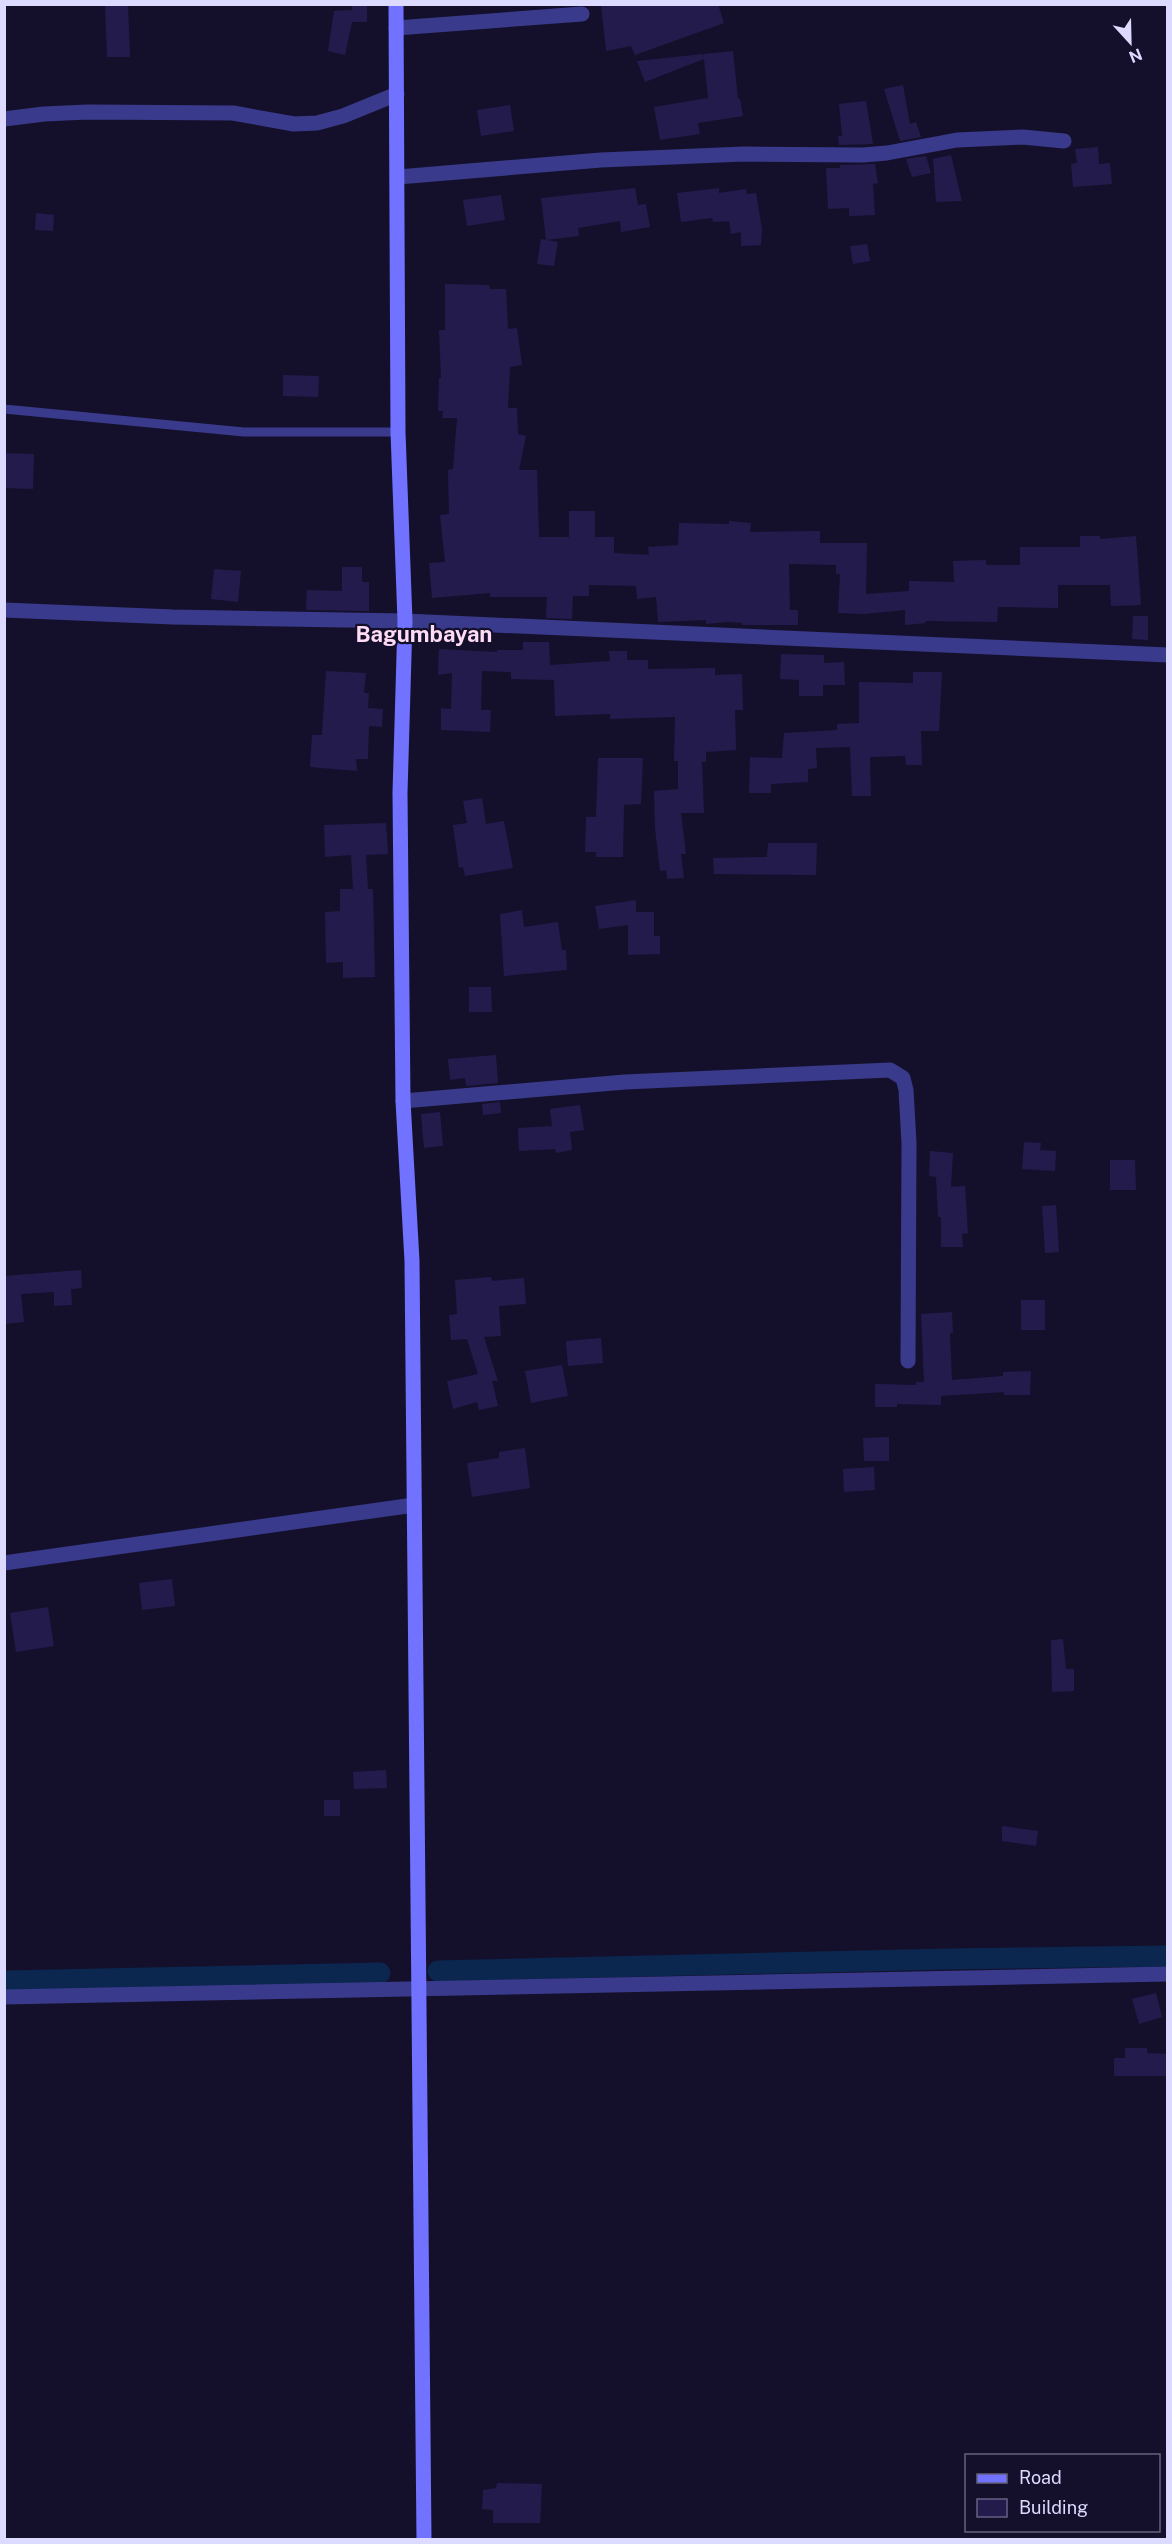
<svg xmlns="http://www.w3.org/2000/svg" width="1172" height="2544" font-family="'Public Sans',sans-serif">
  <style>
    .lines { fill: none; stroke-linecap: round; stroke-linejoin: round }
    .canal { stroke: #0b264f; stroke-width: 21 }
    .building { fill: #241b4d }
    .lane { stroke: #3a3a8c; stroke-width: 9 }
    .street { stroke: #3a3a8c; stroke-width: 15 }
    .secondary { stroke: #7172ff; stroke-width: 15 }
    .labels { text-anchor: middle; stroke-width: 4.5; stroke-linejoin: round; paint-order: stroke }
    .quarter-label { font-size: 22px; font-weight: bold; fill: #ffdcf3; stroke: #14102b }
  </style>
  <rect width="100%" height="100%" fill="#14102b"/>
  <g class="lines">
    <path class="canal" d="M438,1971L948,1959L1168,1956
      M4,1981L380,1973"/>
  </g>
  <path class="building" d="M105,4H128L130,57H107Z
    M352,4H367V22H352L345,55L328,51L334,11L352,10Z
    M601,4H718L724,23L635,55L631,46L606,51Z
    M733,51L738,99H740L743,116L698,123L700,134L660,140L654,107L708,98L704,59L645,82L637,61L703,54L704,58V54Z
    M903,85L910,124L916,122L921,137L900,141L884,89Z
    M866,101L873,144L839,145L838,136H842L839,104Z
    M510,105L514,131L481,136L477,110Z
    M1098,147L1099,164L1110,163L1112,184L1073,187L1071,164L1077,163L1075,149Z
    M951,155L962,201L936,202L933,159Z
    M926,156L931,173L912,177L906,159Z
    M875,164L878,183L873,184L875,215L849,216V208L828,209L826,168H840V165Z
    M635,188L638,205L646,204L650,227L621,232L620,221L578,228L579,236L546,240L541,198Z
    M719,188V193L746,189L747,194L756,193L762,229L761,245L741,246V232L731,234L729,221L713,222L712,218L681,222L677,193Z
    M501,195L505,220L467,226L463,200Z
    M36,213L54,215L53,231L35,230Z
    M541,239L558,242L554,266L537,264Z
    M867,244L870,261L853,264L850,246Z
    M445,284L489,285L490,289H506L508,329L517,328L522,365L510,367L508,408H517L518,434L526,436L519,470H537L539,537H569V511H595V537H614V553L649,555L648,547L678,545L679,523L729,524V521L751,523L750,532L820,531V543H867L866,594L909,591V581L954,582L953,561L986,560V565H1020V547H1080V536H1100V539L1136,536L1141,605L1111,606L1110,585H1058V608L998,607L997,622L925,621L926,623L905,625V610L864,614L838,613L840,574H836V565L789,564L790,610H798V625H743L742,623L728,622L706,624V620L658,622L656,597L637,599L636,586L589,585V596H573L572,619L546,618L547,597H490V593L432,598L429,563L445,562L440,515L449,514L448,470L453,469L457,418H442L443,411H438L439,378H441L439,330H445Z
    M283,375L319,376L318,397L283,396Z
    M4,453L34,454L33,489L4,488Z
    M342,567H362V582H369V611L306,610L307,590L342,591Z
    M214,569L241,571L238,602L211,599Z
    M1133,616H1148V640L1132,639Z
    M523,642H549L550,665L610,661L609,651H627V660H648V669L715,668V675L742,674L743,710H735L736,750L706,752V762H702L704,813H681L686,854H681L684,878L667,879L666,870L660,871L655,828L654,791L678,789V761H674L675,717L610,719V714L555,716L554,680L511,679V672L482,671L481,710H491L490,732L441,730V708L451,709L452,673L438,675L439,649L497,652V650H523Z
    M781,654L824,655V663L844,662L845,685H823V696H799V680L780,679Z
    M326,671L366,673L364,693H369L368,708L383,709L382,727L369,726L368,759H356L357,771L310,767L312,735H322Z
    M913,672H942L939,731H921L922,765H906L905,756L870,757L871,796H852L850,747L816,748L817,768L808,769V782L771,784V793H749L750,757L782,758L784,733L837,730V724L859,723V682L913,683Z
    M598,758H643L641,804L624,805L623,857H596V852H585L586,817H596Z
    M482,798L486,824L504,821L513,868L465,876L463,867L459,868L453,825L467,823L463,801Z
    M386,823L388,854L366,855L368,889H373L375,977L343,978V962L326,963L325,912L340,911V889H353L351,855L325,857L324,825Z
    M768,843H817L816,875L714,874L713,858L767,857Z
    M636,900V912H654V936H660V954L628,955V925L599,929L595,906Z
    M522,910L524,927L558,922L562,950H566L567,970L504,976L500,914Z
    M469,987H491L492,1012H469Z
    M496,1055L498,1083L466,1086L465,1078L450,1080L448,1059Z
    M500,1102L501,1113L483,1115L482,1104Z
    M580,1105L584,1130L570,1132L572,1150L556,1153L555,1149L519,1151L518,1128L552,1126L550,1109Z
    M440,1112L443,1146L424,1148L421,1114Z
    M1024,1142L1041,1143L1040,1150L1056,1151L1055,1171L1022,1169Z
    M930,1151L953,1153L951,1187L965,1186L968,1233L962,1234L963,1247H941V1217H938L936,1177L929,1176Z
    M1110,1160H1135L1136,1190H1110Z
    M1056,1205L1059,1252L1045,1253L1042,1206Z
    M81,1270L82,1288L71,1289L72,1305L54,1306V1292L21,1294L24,1322L4,1324V1276Z
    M491,1277L492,1281L524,1278L526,1304L499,1306L501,1336L484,1337L498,1381H492L498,1406L479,1410L477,1402L453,1409L447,1381L478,1374L467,1339L451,1340L449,1315L457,1314L455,1280Z
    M1021,1300H1045V1330H1021Z
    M952,1312L953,1333H950L952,1380L1003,1376V1372L1031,1371L1030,1395H1004V1392L941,1396V1405L897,1404V1407H875V1384L916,1385V1382H924L921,1314Z
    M601,1338L603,1363L568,1366L566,1341Z
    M562,1365L568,1396L531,1403L525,1371Z
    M889,1437V1461H864L863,1438Z
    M525,1448L530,1488L472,1497L467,1463L499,1458V1452Z
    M874,1467L875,1490L844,1492L843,1469Z
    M172,1579L175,1606L142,1610L139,1583Z
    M48,1607L54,1646L16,1652L10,1613Z
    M1063,1639L1066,1669H1074V1691L1052,1692L1051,1640Z
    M386,1770L387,1788L354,1789L353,1772Z
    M324,1800H340V1816H324Z
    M1002,1826L1038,1831L1036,1846L1002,1841Z
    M1156,1993L1162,2017L1139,2024L1132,1999Z
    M1125,2048H1147V2053L1167,2054V2076H1114V2058H1125Z
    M497,2483L542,2484L540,2523H493V2510L482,2509L483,2490L496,2488Z"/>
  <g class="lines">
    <path class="lane" d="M4,409L244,432H398"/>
    <path class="street" d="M396,28L582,14
      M4,119L44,114L88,112L233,113L294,124L317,123L343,116L397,94
      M398,177L601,160L744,154L863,155L887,153L957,140L1023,137L1064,141
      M4,610L173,617L405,621L1168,655
      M403,1101L625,1082L890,1070L903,1078L906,1090L909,1143L908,1361
      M4,1563L414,1505
      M4,1997L1168,1974"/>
    <path class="secondary" d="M396,4L398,432L405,621L400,793L403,1101L412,1261L424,2540"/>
  </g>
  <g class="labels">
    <g class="quarter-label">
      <text x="424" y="642">Bagumbayan</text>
    </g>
  </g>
  <rect width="1172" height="2544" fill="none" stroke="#dddaff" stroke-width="12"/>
  <rect x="965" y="2454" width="195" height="78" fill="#14102b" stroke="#646180" stroke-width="1.5"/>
  <rect x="977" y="2474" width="30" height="9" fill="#7172ff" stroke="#646180" stroke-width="1.5"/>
  <text x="1019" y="2484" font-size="18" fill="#dddaff">Road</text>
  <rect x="977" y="2499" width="30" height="18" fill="#241b4d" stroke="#646180" stroke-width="1.5"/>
  <text x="1019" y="2514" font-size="18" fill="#dddaff">Building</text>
  <g transform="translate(1130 42) rotate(158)" stroke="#14102b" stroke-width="4.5" paint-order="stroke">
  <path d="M0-4.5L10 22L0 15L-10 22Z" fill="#dddaff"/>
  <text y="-9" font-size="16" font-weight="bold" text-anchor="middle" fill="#dddaff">N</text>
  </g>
</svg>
